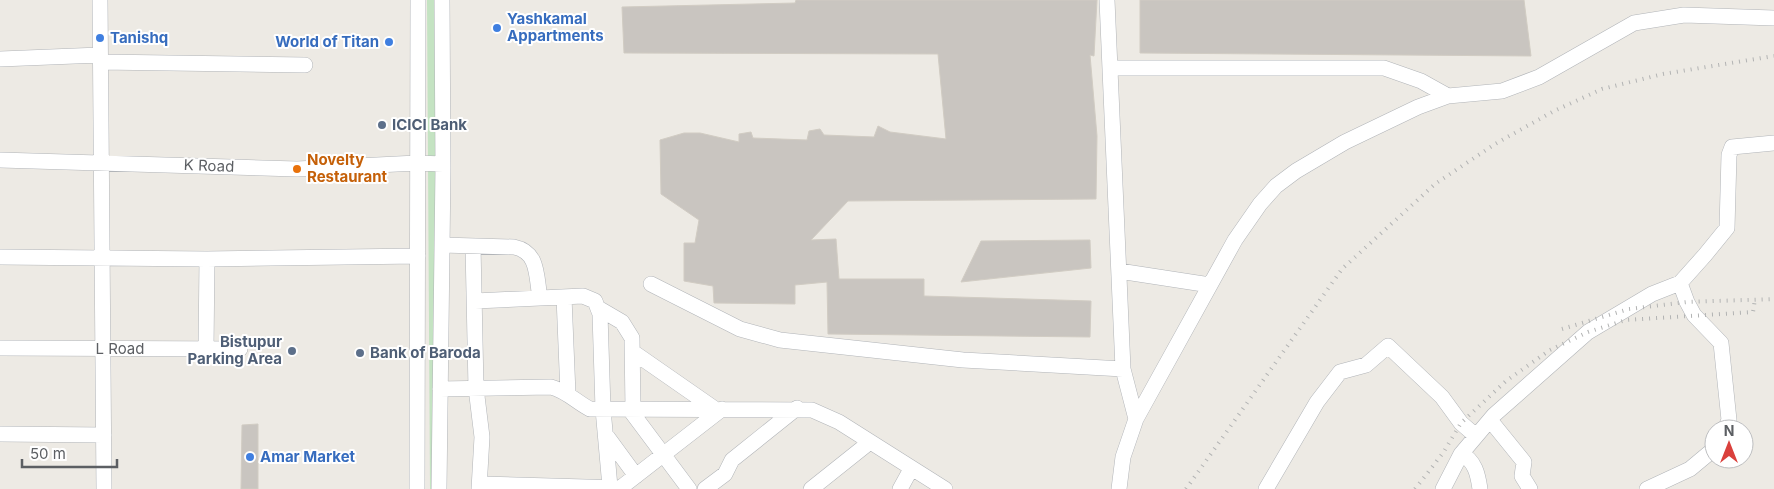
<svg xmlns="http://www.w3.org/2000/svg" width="1774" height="489" font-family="Inter,sans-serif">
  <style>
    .green { fill: #c4e3c2 }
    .building { fill: #c9c5c0; stroke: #d1ccc3 }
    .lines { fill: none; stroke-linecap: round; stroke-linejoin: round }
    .minor-casing { stroke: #b1b4b8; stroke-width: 16 }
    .minor { stroke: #fff; stroke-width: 15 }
    .rail { stroke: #b2b3b3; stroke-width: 4; stroke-dasharray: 1 6; stroke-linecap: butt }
    .shop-dot { fill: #3f7fe0; stroke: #fff; stroke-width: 2 }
    .service-dot { fill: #5c6f8a; stroke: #fff; stroke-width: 2 }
    .food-dot { fill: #e8710a; stroke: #fff; stroke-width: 2 }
    .labels { text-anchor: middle; stroke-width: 4; stroke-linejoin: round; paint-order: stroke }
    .shop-label { font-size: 15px; font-weight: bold; fill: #366cbe; stroke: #fff; text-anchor: start }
    .service-label { font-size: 15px; font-weight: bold; fill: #4e5e75; stroke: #fff; text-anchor: start }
    .food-label { font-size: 15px; font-weight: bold; fill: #c56008; stroke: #fff; text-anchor: start }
    .street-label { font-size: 15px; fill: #5c5f63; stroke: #fff }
  </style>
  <rect width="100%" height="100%" fill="#edeae4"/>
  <path class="green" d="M427,0H436L437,489H430Z"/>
  <path class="building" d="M796,0H1097L1094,56L1090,55L1097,136L1096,199L848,201L811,240L836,239L839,279H924V296L1091,301L1090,337L828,334L827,282L795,285V304L714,303L713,286L684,281V243H695L699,220L661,194L660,140L684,133H700L739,142V134L751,132L753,138L807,140L809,131L820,129L824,135L874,137L878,126L890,132L946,139L938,54L624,53L622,7L795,3Z
    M1140,0H1524L1531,56L1140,53Z
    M1090,240L1091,268L961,282L981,241Z
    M258,424V489H241L242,425Z"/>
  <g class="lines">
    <g class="minor-casing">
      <path id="minor" d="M100,0L104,489
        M1107,0L1123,369L1136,419
        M0,59L100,55
        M100,62L305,65
        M1110,68H1384L1421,81L1448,96
        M0,160L297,169L417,163L443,164
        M442,245L514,247C539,252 536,276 540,298
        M473,246L476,388L482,437L479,489
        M0,257L207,259L418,256
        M1119,271L1210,285
        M1680,283L1687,302L1694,315L1721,343L1729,420L1725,429
        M651,284L740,329L780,340L963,360L1123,369
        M564,297L568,394
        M475,301L583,296L595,301L600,314L603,409L610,487
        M598,308L622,322L632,338L633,410
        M0,348L240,349
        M206,349L207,259
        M633,352L715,409
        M440,389L551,387C567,391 576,402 590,409L812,410L839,422L945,489
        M630,410L689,489
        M1490,420L1524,462L1522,476L1530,489
        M0,434L104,435
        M606,435L636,476
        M1461,454C1475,460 1478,475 1480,489
        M480,484L621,488
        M417,489L418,0
        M439,489L443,168L442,0
        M619,489L722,409
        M705,489L725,474L732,460L797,408
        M811,489L870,442
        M900,489L911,469
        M1119,489L1123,457L1136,419L1235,240L1260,204L1276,186L1296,171L1345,142L1418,107L1448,96L1502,91L1539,77L1634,23L1684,15L1774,18
        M1266,489L1317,402L1340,372L1366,365L1388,346L1442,397L1461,423L1476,436
        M1443,489L1461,454L1494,415L1588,332L1652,294L1680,283L1705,255L1727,228L1729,155L1732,147L1774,143
        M1647,489L1690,469L1714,449"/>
    </g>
    <use href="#minor" class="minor"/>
    <path class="rail" d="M1562,329L1629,309L1687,302L1774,299
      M1186,489L1342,269L1435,184L1495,144L1554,111L1602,89L1663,74L1774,56
      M1415,489L1443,453L1461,423L1506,381L1550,350L1588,332L1626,320L1753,312L1755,299"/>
  </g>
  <g class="shop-dot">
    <circle cx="497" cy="28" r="5"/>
    <circle cx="100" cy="38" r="5"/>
    <circle cx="389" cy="42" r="5"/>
    <circle cx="250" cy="457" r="5"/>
  </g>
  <g class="service-dot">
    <circle cx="382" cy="125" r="5"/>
    <circle cx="292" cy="351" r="5"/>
    <circle cx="360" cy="353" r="5"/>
  </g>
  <circle class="food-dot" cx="297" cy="169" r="5"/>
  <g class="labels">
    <g class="shop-label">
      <text x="507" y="24">Yashkamal<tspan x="507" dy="17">Appartments</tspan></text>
      <text x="110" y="43">Tanishq</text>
      <text x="379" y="47" text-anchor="end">World of Titan</text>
      <text x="260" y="462">Amar Market</text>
    </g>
    <g class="service-label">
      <text x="392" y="130">ICICI Bank</text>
      <text x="282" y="347" text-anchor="end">Bistupur<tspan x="282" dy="17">Parking Area</tspan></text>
      <text x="370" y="358">Bank of Baroda</text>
    </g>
    <g class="food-label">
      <text x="307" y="165">Novelty<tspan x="307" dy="17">Restaurant</tspan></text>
    </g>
    <g class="street-label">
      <text transform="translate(209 166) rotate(2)" y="5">K Road</text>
      <text x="120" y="354">L Road</text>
    </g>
  </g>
  <g transform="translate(1729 444)"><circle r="24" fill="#ffffff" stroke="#bebfc1"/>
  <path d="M0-4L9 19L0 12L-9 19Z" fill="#da403c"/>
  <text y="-8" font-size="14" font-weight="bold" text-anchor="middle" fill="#5c5f63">N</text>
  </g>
  <path d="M22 459v8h95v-8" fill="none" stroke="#5c5f63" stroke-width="2.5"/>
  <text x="30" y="459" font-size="15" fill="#5c5f63" stroke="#ffffff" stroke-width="4" paint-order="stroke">50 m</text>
</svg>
